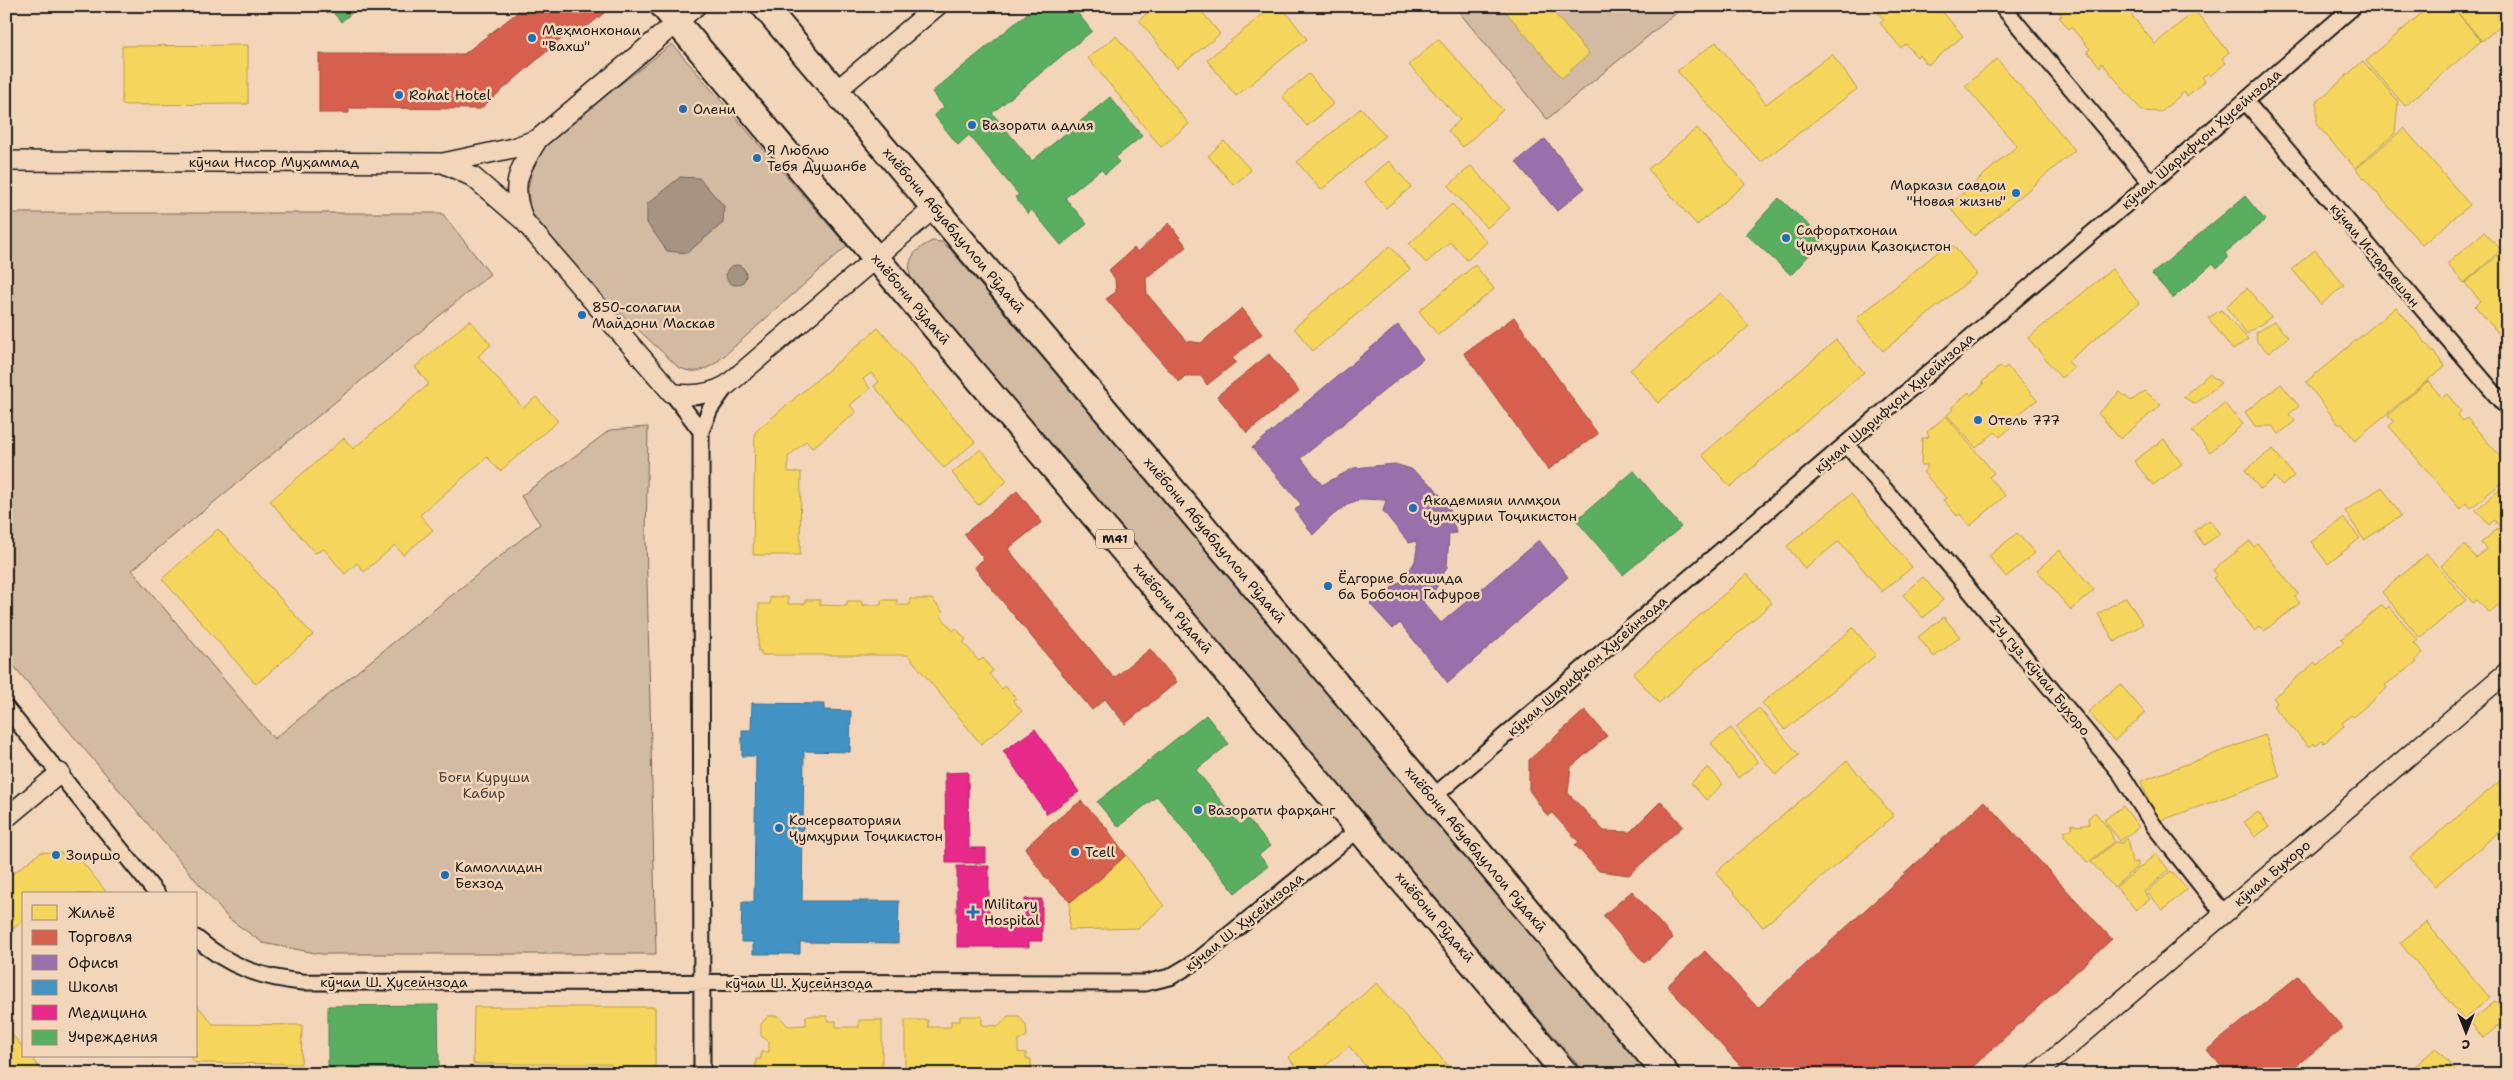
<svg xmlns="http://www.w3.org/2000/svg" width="2513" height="1080" font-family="'Shantell Sans',sans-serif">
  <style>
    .green { fill: #d3baa2; stroke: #786b5f }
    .water { fill: #a69382; stroke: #6f6359 }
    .homes { fill: #f6d55c; stroke: #b59e49 }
    .shops { fill: #d6604d; stroke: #9e4c3e }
    .offices { fill: #9970ab; stroke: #745780 }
    .schools { fill: #4393c3; stroke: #376f91 }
    .health { fill: #e7298a; stroke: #aa2569 }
    .public { fill: #5aae61; stroke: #47824c }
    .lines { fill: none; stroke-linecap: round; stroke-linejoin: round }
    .minor-casing { stroke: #1c1c1c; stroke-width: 19 }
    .tertiary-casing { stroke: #1c1c1c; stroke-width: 22 }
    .trunk-casing { stroke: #1c1c1c; stroke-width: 29 }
    .minor { stroke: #f3d5b9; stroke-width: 15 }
    .tertiary { stroke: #f3d5b9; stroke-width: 19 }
    .trunk { stroke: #f3d5b9; stroke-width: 25 }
    .poi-dot { fill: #1f6fb2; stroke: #f3d5b9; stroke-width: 2 }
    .labels { text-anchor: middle; stroke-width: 5; stroke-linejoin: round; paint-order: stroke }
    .shield { fill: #f3d5b9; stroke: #5c544b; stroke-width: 1 }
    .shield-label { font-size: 12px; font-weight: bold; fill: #1c1c1c }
    .poi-label { font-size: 14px; fill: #1c1c1c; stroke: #f3d5b9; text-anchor: start }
    .street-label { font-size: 14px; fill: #1c1c1c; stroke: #f3d5b9 }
    .park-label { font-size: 14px; fill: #4a443e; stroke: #f3d5b9 }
  </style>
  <rect width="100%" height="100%" fill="#f3d5b9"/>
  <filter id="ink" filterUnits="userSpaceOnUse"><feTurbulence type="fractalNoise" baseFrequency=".02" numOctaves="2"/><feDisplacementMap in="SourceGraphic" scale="10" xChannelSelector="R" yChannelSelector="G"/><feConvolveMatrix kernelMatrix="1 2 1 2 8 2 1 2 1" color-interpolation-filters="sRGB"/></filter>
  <g filter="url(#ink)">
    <path class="green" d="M1454,6H1685L1547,119Z
      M672,44L847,246L716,363C701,372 693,374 678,367L597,291L530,212L528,189L532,169L543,145Z
      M6,213H442L490,274L132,570L274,739L540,524L521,496L610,430L648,427L646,537L656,954H321L263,943L228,918L6,657Z
      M932,241L942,242L949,248L1650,1074H1586L913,289C906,264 908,253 932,241Z"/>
    <path class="water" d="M680,177L699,178L724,206L723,223L687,253L667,251L647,223V204Z
      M726 275a10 10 0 1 1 20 0a10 10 0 1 1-20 0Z"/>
    <path class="homes" d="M1156,6H1197L1220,34L1177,68L1139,20Z
      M1273,6H1281L1307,39L1236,96L1207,60Z
      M1501,6H1548L1589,54L1562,78Z
      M1941,6L1940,9L1963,36L1928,65L1919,55L1917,57L1906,44L1901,48L1880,23L1884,20L1874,7Z
      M2054,6H2124L2155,44L2195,11L2229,52L2222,58L2226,63L2210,76L2208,73L2202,77L2205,81L2187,96L2184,92L2161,112L2142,111L2102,63L2100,67L2087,51L2090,49L2071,27L2069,29L2059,17L2062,16Z
      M2430,6H2452L2481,41L2405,106L2366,61Z
      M2452,6H2507V20L2482,41Z
      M1116,36L1189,124L1161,147L1088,58Z
      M1438,39L1503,110L1463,147L1448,131L1460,120L1409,65Z
      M1716,42L1766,104L1832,54L1857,89L1761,162L1677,71Z
      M248,45V104L122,105V46Z
      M1997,59L2075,150L1974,236L1948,206L2017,146L1965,86Z
      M2363,61L2398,101L2395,133L2355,168L2317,125V102Z
      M1309,74L1333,104L1307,126L1282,96Z
      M1361,108L1385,136L1321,190L1297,162Z
      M1697,128L1745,184L1697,225L1648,169Z
      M2404,128L2470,205L2422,245L2356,169Z
      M1224,141L1251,170L1234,185L1208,156Z
      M1389,161L1411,187L1386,208L1364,182Z
      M1471,166L1510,208L1487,228L1448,186Z
      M1452,204L1487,242L1467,260L1450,242L1426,263L1409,244Z
      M2484,232L2501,250L2464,283L2447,264Z
      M1950,242L1977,274L1883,351L1856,319Z
      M1390,246L1410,269L1313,351L1294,328Z
      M2315,250L2344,285L2321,305L2292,269Z
      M2504,250L2507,254L2505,341L2475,306L2480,301L2465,283Z
      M1475,265L1494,289L1438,335L1419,311Z
      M2112,269L2139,303L2068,361L2074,368L2061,378L2028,338Z
      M2247,288L2271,317L2247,334L2226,307Z
      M1721,293L1749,326L1658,403L1630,370Z
      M2396,307L2445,366L2355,440L2341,423L2339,425L2306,382Z
      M2221,310L2248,339L2233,350L2208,318Z
      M470,320L491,345L478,356L523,408L536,397L558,421L500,471L487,457L420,515L433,530L403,555L395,545L364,572L357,563L345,574L324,549L315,553L270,501L344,438L353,449L429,384L415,367Z
      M2274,322L2288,337L2269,353L2257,342L2256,333Z
      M878,328L975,442L944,468L874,386L879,382L871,373L863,379L870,389L850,405L856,412L812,448L806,441L788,457V472H801L800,555H753L755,432Z
      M1836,340L1864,372L1730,487L1702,455Z
      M2000,366L2003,369L2007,366L2037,400L2015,417L2018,421L2000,437L1995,432L1976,448L1947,415L1953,410L1951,408L1969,392L1971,395L1984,384L1982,382Z
      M2209,374L2221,383L2195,404L2183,397Z
      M2428,381L2442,398L2447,394L2461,411L2458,415L2463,421L2467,418L2504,461L2500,464L2507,471V478L2471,508L2466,503L2460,509L2389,426L2394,422L2388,415Z
      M2281,384L2299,406L2289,414L2295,421L2279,434L2273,426H2255L2245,412Z
      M2145,391L2161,405L2120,439L2098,413L2120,392L2131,401Z
      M2224,403L2243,424L2210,452L2192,431Z
      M1946,416L1994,473L1989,477L2005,496L1970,526L1960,514L1957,516L1943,500L1946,498L1923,472L1927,469V465H1921L1922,438H1927L1929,436L1927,432Z
      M2164,439L2182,464L2153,485L2134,461Z
      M981,449L1007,481L978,505L952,473Z
      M2273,449L2294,476L2282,486L2275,477L2260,489L2245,470Z
      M2507,483V607L2501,609L2498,605L2489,613L2477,600L2473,603L2441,566L2465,545L2476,558L2486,549L2481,543L2498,528L2501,532L2503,530L2494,520L2489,525L2476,510Z
      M2382,487L2401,516L2364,540L2345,511Z
      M1851,494L1912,567L1882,592L1839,541L1805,569L1787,546Z
      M2343,518L2360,538L2328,564L2311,542Z
      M2209,520L2220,534L2204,545L2194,531Z
      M218,529L313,635L256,684L162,579Z
      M2017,533L2035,553L2006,577L1989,556Z
      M2250,541L2254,547L2258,544L2298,594L2295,597L2300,603L2264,631L2260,627L2255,631L2213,578L2217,575L2213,570Z
      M2060,550L2094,590L2071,610L2037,570Z
      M2427,554L2466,600L2420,638L2382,592Z
      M1747,574L1772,603L1659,703L1633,674Z
      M1923,577L1943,600L1923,618L1903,595Z
      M770,597H788V604H805V600H820V605L847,606V601H862V605H881V600H897V605H910V599H932L943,612L940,615L953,631L956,628L966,640L963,642L979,661L983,658L993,671L989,674L1002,689L1005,686L1016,698L1013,700L1022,711L981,744L908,655H761V651H758L759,604H770Z
      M2126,597L2143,624L2115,642L2098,614Z
      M2382,605L2386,609L2389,606L2418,640L2414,643L2423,653L2415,660L2417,662L2385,685L2387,688L2353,717L2351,715L2342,723L2344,726L2324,743L2322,741L2316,746L2314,743L2309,747L2273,706L2277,702L2273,698L2315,662L2317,665L2344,642L2341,639Z
      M1944,617L1960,637L1934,657L1918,637Z
      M1853,628L1876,655L1785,730L1762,703Z
      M2120,684L2145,713L2114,741L2088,712Z
      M1759,708L1799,755L1776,775L1736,727Z
      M1731,728L1758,762L1738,778L1711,743Z
      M2265,735L2280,777L2157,822L2141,781Z
      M1847,761L1894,816L1763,927L1716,872Z
      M1708,767L1723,784L1706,800L1691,783Z
      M2507,775V825L2435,886L2410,857Z
      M2123,806L2139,827L2120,841L2104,820Z
      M2095,812L2110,831L2114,841L2088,863L2064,836V832L2073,828L2071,824L2078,826L2089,824L2088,818Z
      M2258,812L2269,827L2255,837L2244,822Z
      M2127,838L2132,863L2138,862V866L2114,887L2091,862L2115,842L2122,843Z
      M41,852L76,854L108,894H24V920L6,934V879Z
      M2156,854L2169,870L2144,892L2150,899L2136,910L2116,887Z
      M1126,855L1164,906L1138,928L1069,930L1070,902L1099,880Z
      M2171,871L2187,889L2163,910L2147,892Z
      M2426,922L2490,998L2464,1019L2400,943Z
      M1377,983L1453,1072L1372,1074L1349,1046L1316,1074H1302L1288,1057Z
      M2496,1001L2507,1015V1019L2483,1038L2470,1022Z
      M196,1004L213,1024L302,1025L301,1064L195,1063L190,1056H196Z
      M474,1007H655V1074H611V1064H473Z
      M768,1016H779L788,1026L806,1025V1016H827V1021H836V1027H859V1020H882V1074H756V1059H761V1052H769V1041L761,1036V1024Z
      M960,1016H982V1025L999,1026L1008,1016H1019L1026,1025L1027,1036L1018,1041V1052L1026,1053V1059H1031V1074H905V1020H928V1027H951V1021H960Z
      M6,1027L24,1049V1056H30L44,1074H6Z
      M2436,1048L2458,1074H2406Z"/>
    <path class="shops" d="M607,6L609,9L577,35L573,29L480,109L349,108V113H319V54H464L518,12L515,6Z
      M1169,223L1187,247L1146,278L1147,294L1187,341L1201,343L1242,308L1262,334L1232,358L1236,362L1207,385L1201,376H1185L1179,382L1106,299L1116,292L1115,279L1109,270L1134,248L1138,252Z
      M1514,317L1598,434L1548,470L1464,353Z
      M1269,354L1299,391L1247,433L1217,396Z
      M1017,491L1042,522L1008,549L1114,678L1150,649L1177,682L1125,724L1105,699L1092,710L974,567L984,559L964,534Z
      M1585,710L1607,736L1571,767L1568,793L1604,831L1630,832L1661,801L1683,826L1629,875L1599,871L1575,845L1579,842L1552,813L1548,817L1529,790V760Z
      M1081,801L1105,826L1126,855L1099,880L1070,902L1045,877L1025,848L1051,824Z
      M1984,801L2112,939L1965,1074H1748L1667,986L1705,951L1758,1008Z
      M1632,891L1673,938L1644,963L1603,916Z
      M2298,976L2343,1028L2286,1074H2228L2207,1050Z"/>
    <path class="offices" d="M1545,139L1585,188L1557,211L1516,162Z
      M1398,325L1423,359L1301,458L1322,485L1354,468L1395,464L1411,469L1433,486L1443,499L1450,509L1456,533L1449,534L1447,567L1435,590L1423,602L1441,623L1539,540L1568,577L1448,683L1400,623L1393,629L1370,604L1405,578L1415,561L1417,548L1416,541L1409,543L1383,511L1386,500L1363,499L1350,503L1333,515L1313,535L1295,510L1301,504L1252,448Z"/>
    <path class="schools" d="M752,703L824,704V710L851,711L850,752L804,751L802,901H899L898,943L800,942V954H753V942H741L742,902H754L756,756H742V730H751Z"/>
    <path class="health" d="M1035,729L1079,792L1047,814L1003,751Z
      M968,772L969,848H986V863H946L945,773Z
      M957,866H989V926H1025V899H1042V941H1029V947H957Z"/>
    <path class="public" d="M328,6H360L341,22Z
      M1036,6H1072L1092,31L992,113L1032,161L1110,97L1142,136L1115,158L1119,162L1105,174L1101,169L1065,198L1087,224L1061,245L1032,210L1028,214L1015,197L1019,195L969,135L958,145L934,115L944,107L932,92Z
      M2245,196L2265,220L2225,253L2228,258L2217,268L2213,263L2173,298L2152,274Z
      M1779,198L1824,239L1791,275L1746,234Z
      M1634,471L1681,527L1623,575L1576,520Z
      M1206,715L1229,744L1196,770L1240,825L1248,819L1270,846L1259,855L1268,866L1235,893L1157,796L1118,827L1097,802Z
      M438,1005L439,1068L328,1069V1006Z"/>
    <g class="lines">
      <g class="minor-casing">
        <path id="minor" d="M2002,6L2151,183
          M2245,101L2507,408
          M672,393L701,431
          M1846,444L1948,564L2121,774L2154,826L2224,914
          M6,708L157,894
          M1433,797L2151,183L2354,6
          M196,938C228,966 261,978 303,982L1145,983L1170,977L1197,961L1360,828
          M702,1074L701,431L710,409L727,385"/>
      </g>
      <g class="tertiary-casing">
        <path id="tertiary" d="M836,91L937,6
          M6,161L443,163L513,148L538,139L696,6
          M443,163L473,177L524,221L672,393C692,397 709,395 727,385L934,208
          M523,218C509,184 520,168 538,139
          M6,818L60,773
          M2036,1074L2507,672"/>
      </g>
      <g class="trunk-casing">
        <path id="trunk" d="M663,6L1566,1074
          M764,6L1666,1074"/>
      </g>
      <use href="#minor" class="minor"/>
      <use href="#tertiary" class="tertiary"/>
      <use href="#trunk" class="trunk"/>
    </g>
  </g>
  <g class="poi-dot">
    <circle cx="532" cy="38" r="5"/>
    <circle cx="399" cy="95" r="5"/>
    <circle cx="683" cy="109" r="5"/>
    <circle cx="972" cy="125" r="5"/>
    <circle cx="757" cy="158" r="5"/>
    <circle cx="2016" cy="193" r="5"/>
    <circle cx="1786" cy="238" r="5"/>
    <circle cx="582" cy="315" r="5"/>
    <circle cx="1978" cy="420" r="5"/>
    <circle cx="1413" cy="508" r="5"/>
    <circle cx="1328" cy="586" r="5"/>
    <circle cx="1198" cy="810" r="5"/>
    <circle cx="779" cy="828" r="5"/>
    <circle cx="1075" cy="852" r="5"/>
    <circle cx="56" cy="855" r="5"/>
    <circle cx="445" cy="875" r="5"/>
    <path d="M970.5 904.5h5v5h5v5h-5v5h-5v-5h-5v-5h5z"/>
  </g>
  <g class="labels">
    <rect class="shield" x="1096" y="529.5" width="38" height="19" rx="4"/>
    <g class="shield-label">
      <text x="1115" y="543">M41</text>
    </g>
    <g class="poi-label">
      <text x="542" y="35">Меҳмонхонаи<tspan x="542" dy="16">"Вахш"</tspan></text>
      <text x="409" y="100">Rohat Hotel</text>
      <text x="693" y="114">Олени</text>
      <text x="982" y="130">Вазорати адлия</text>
      <text x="767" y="155">Я Люблю<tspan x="767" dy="16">Тебя Душанбе</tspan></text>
      <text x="2006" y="190" text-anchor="end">Маркази савдои<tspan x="2006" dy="16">"Новая жизнь"</tspan></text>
      <text x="1796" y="235">Сафоратхонаи<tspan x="1796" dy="16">Ҷумҳурии Қазоқистон</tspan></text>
      <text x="592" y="312">850-солагии<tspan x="592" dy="16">Майдони Маскав</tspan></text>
      <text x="1988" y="425">Отель 777</text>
      <text x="1423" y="505">Академияи илмҳои<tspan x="1423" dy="16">Ҷумҳурии Тоҷикистон</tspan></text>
      <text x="1338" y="583">Ёдгорие бахшида<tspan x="1338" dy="16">ба Бобочон Гафуров</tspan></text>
      <text x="1208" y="815">Вазорати фарҳанг</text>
      <text x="789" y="825">Консерваторияи<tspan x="789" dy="16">Ҷумҳурии Тоҷикистон</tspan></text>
      <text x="1085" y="857">Tcell</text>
      <text x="66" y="860">Зоиршо</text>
      <text x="455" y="872">Камоллидин<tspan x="455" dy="16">Бехзод</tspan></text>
      <text x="984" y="909">Military<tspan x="984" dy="16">Hospital</tspan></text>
    </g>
    <g class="street-label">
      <text transform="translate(2201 139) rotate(-41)" y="5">кӯчаи Шарифҷон Ҳусейнзода</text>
      <text x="274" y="167">кӯчаи Нисор Муҳаммад</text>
      <text transform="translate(954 230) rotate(50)" y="5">хиёбони Абуабдуллои Рӯдакӣ</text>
      <text transform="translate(2375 255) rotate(50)" y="5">кӯчаи Истаравшан</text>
      <text transform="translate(911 299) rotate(50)" y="5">хиёбони Рӯдакӣ</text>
      <text transform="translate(1894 403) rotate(-41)" y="5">кӯчаи Шарифҷон Ҳусейнзода</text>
      <text transform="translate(1215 540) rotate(50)" y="5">хиёбони Абуабдуллои Рӯдакӣ</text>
      <text transform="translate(1173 608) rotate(50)" y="5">хиёбони Рӯдакӣ</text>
      <text transform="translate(1587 666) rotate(-41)" y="5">кӯчаи Шарифҷон Ҳусейнзода</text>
      <text transform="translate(2040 675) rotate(51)" y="5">2-у гуз. кӯчаи Бухоро</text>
      <text transform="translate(1476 849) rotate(50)" y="5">хиёбони Абуабдуллои Рӯдакӣ</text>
      <text transform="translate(2272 873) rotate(-40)" y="5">кӯчаи Бухоро</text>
      <text transform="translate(1435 917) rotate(50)" y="5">хиёбони Рӯдакӣ</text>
      <text transform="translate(1244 922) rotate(-39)" y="5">кӯчаи Ш. Ҳусейнзода</text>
      <text x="394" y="987">кӯчаи Ш. Ҳусейнзода</text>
      <text x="799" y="988">кӯчаи Ш. Ҳусейнзода</text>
    </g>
    <g class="park-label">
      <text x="484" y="782">Боғи Куруши<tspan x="484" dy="16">Кабир</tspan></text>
    </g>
  </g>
  <rect width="2513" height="1080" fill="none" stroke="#f3d5b9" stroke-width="25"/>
  <rect x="12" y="12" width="2488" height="1055" fill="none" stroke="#1c1c1c" stroke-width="2" filter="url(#ink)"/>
  <rect x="22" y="892" width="175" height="165" fill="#f3d5b9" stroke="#9d8b7a"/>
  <rect x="32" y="905" width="25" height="15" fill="#f6d55c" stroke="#9d8b7a"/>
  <text x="68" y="918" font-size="15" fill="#1c1c1c">Жильё</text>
  <rect x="32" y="930" width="25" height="15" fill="#d6604d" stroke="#9d8b7a"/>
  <text x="68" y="942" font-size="15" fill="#1c1c1c">Торговля</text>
  <rect x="32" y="955" width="25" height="15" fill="#9970ab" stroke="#9d8b7a"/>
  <text x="68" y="968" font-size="15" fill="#1c1c1c">Офисы</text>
  <rect x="32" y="980" width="25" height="15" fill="#4393c3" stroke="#9d8b7a"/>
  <text x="68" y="992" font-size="15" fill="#1c1c1c">Школы</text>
  <rect x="32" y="1005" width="25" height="15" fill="#e7298a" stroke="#9d8b7a"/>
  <text x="68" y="1018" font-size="15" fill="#1c1c1c">Медицина</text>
  <rect x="32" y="1030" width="25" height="15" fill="#5aae61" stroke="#9d8b7a"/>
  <text x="68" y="1042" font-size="15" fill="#1c1c1c">Учреждения</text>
  <g transform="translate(2466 1032) rotate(180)" stroke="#f3d5b9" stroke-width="4" paint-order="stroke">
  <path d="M0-4L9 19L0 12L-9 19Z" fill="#1c1c1c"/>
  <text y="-8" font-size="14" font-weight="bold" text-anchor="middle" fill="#1c1c1c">С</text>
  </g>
</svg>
